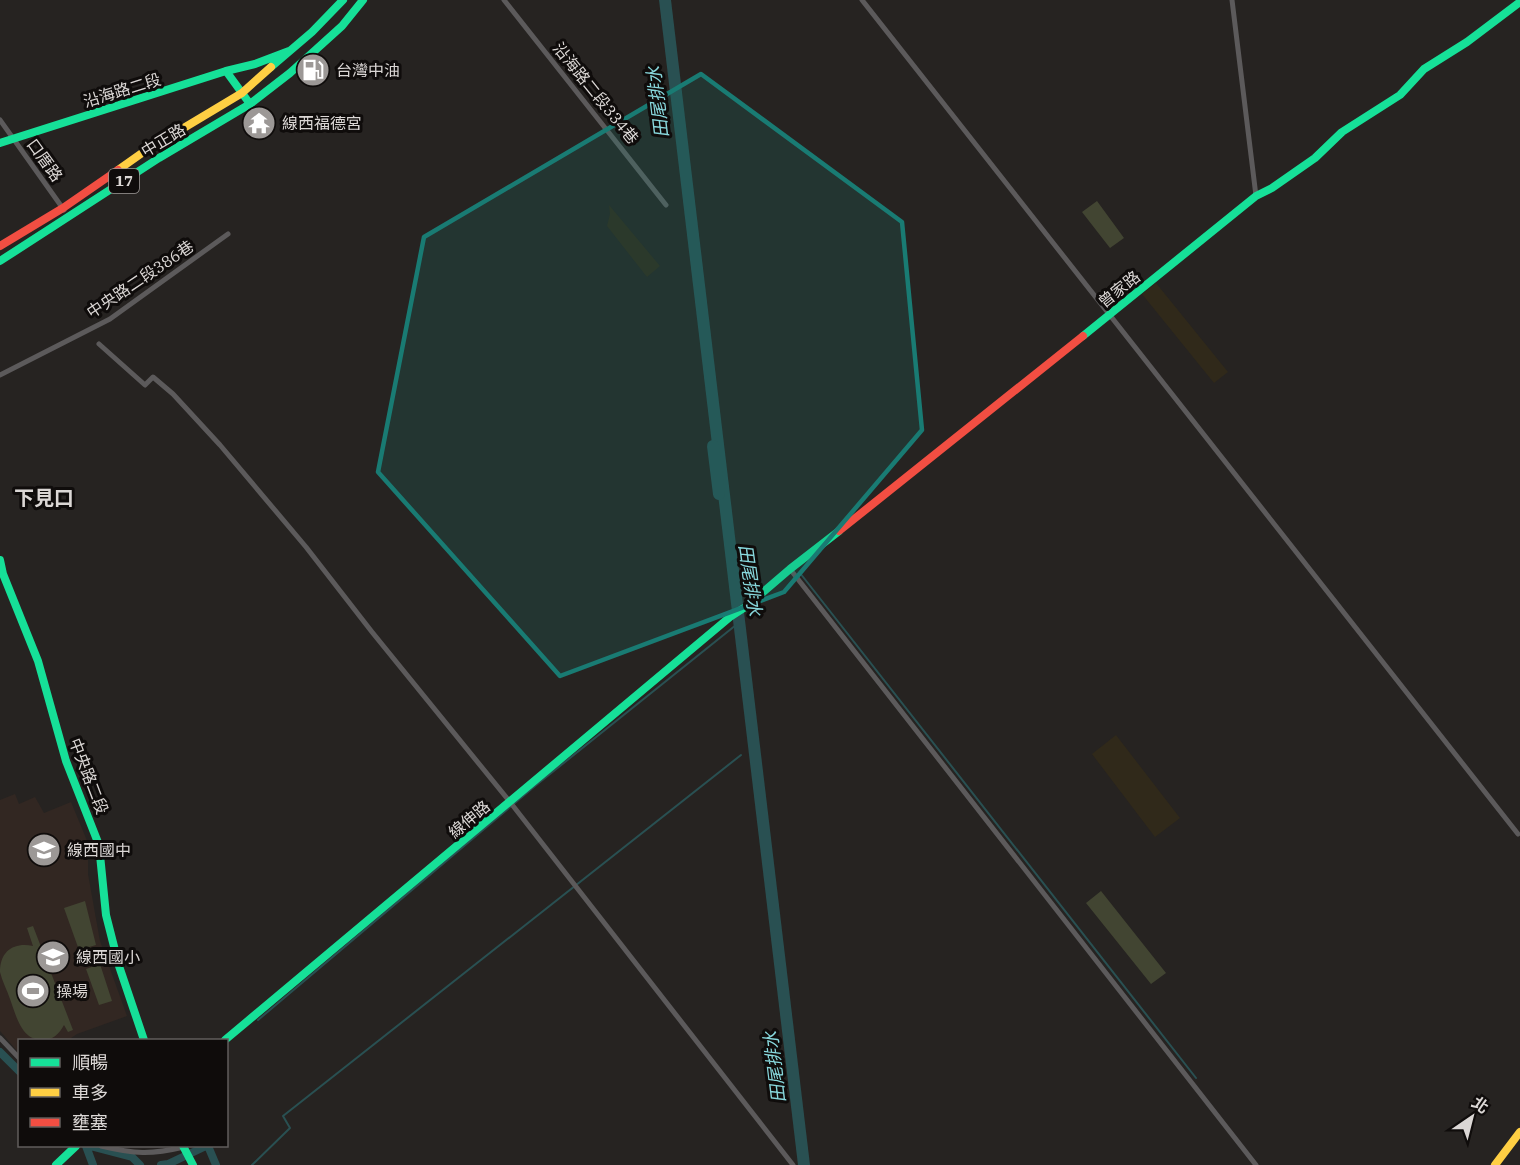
<svg xmlns="http://www.w3.org/2000/svg" width="1520" height="1165" font-family="'IBM Plex Serif','Noto Sans TC',serif">
  <style>
    .industrial { fill: #30291a }
    .built { fill: #322722 }
    .green { fill: #424532 }
    .water { fill: #295052 }
    .lines { fill: none; stroke-linecap: round; stroke-linejoin: round }
    .stream { stroke: #295052; stroke-width: 2 }
    .canal { stroke: #295052; stroke-width: 8 }
    .river { stroke: #295052; stroke-width: 12 }
    .street { stroke: #5c5a5b; stroke-width: 5 }
    .fast { stroke: #16e098; stroke-width: 8 }
    .slow { stroke: #ffcf43; stroke-width: 8 }
    .jam { stroke: #f24e42; stroke-width: 8 }
    .marked { fill: #197b73; fill-opacity: 0.2; stroke: #197b73; stroke-width: 4.5; stroke-linejoin: round }
    .labels { text-anchor: middle; stroke-width: 6; stroke-linejoin: round; paint-order: stroke }
    .shield { fill: #0f0c0b; stroke: #9e9a98; stroke-width: 1.5 }
    .shield-label { font-size: 15px; font-weight: bold; fill: #dbd7d5 }
    .poi-label { font-size: 16px; fill: #dbd7d5; stroke: #0f0c0b; text-anchor: start }
    .street-label { font-size: 16px; fill: #dbd7d5; stroke: #0f0c0b }
    .water-label { font-size: 18px; font-style: italic; fill: #88d8dd; stroke: #0f0c0b }
    .quarter-label { font-size: 20px; font-weight: bold; fill: #dbd7d5; stroke: #0f0c0b }
  </style>
  <rect width="100%" height="100%" fill="#262321"/>
  <path class="industrial" d="M609,205L660,266L647,277L607,226L610,214Z
    M1156,283L1228,372L1214,383L1142,294Z
    M1116,735L1180,818L1155,837L1092,754Z"/>
  <path class="built" d="M15,794L19,804L35,797L44,813L71,802L88,843V874L100,941L127,1016L77,1034L68,1040H20L19,1053L0,1031V800Z"/>
  <path class="green" d="M1097,201L1124,238L1110,248L1082,212Z
    M1101,891L1166,973L1151,984L1086,903Z
    M85,901L96,945L79,950L64,908Z
    M33,926L73,1030L68,1032L64,1025C59,1034 53,1040 42,1040C21,1040 16,1015 10,999C7,990 2,981 0,972C0,950 15,942 33,946L27,928Z
    M100,964L112,1001L99,1005L86,969Z"/>
  <path class="water" d="M659,0H671L810,1165H798Z"/>
  <g class="lines">
    <path class="stream" d="M800,573L1196,1078
      M258,1020L535,786L736,625
      M252,1165L290,1128L283,1116L741,755"/>
    <path class="canal" d="M0,1052L20,1072
      M86,1146L93,1165
      M90,1146L132,1157L140,1165
      M208,1146L216,1165
      M161,1165L168,1164L206,1146"/>
    <path class="river" d="M713,446L719,494"/>
    <path class="street" d="M504,0L666,205
      M862,0L1518,834
      M1232,0L1256,196
      M0,120L64,210
      M99,344L145,385L153,377L173,394L220,445L306,547L372,632L510,802L793,1165
      M0,375L110,319L228,234
      M790,569L1256,1165
      M0,1038L20,1059
      M101,1146C135,1154 150,1155 184,1147"/>
    <path class="fast" d="M271,67L312,32L343,0
      M226,71L255,64L289,51
      M0,143L226,71L250,104
      M0,261L159,158L250,104L290,73L342,26L363,0
      M1083,336L1256,196L1272,188L1315,158L1342,132L1400,95L1424,69L1467,42L1520,2
      M0,560L3,574L38,661L66,761L99,845L106,915L119,966L144,1040
      M225,1040L730,617L747,606L790,569L839,531
      M183,1146L193,1165
      M56,1165L76,1146"/>
    <path class="slow" d="M118,170L142,153L242,93L271,67
      M1495,1165L1520,1132"/>
    <path class="jam" d="M0,246L63,208L118,170
      M839,531L1083,336"/>
  </g>
  <path class="marked" d="M701,74L902,222L922,430L784,592L560,676L378,472L424,237Z"/>
  <defs>
    <g id="fuel-disc" transform="scale(1.725)"><circle r="9.5" fill="#9c9896" stroke="#0f0c0b"/><path d="M-5.5-6h7V0h2V4h1.3V-2.5L3-4.5l.8-.8L6-3V5H2.5V1h-1V6h-7ZM-4.2-4.7v3.2H.2V-4.7Z" fill="#fff"/></g>
    <g id="temple-disc" transform="scale(1.725)"><circle r="9.5" fill="#9c9896" stroke="#0f0c0b"/><path d="M0-6L5-2H3V0L6.5 2.5H4V6H1.5V3h-3V6H-4V2.5H-6.5L-3 0V-2H-5Z" fill="#fff"/></g>
    <g id="school-disc" transform="scale(1.725)"><circle r="9.5" fill="#9c9896" stroke="#0f0c0b"/><path d="M0-5L7-2L0 1L-7-2ZM-4 1L0 2.5L4 1V4Q0 6-4 4Z" fill="#fff"/></g>
    <g id="stadium-disc" transform="scale(1.725)"><circle r="9.5" fill="#9c9896" stroke="#0f0c0b"/><path d="M0-5a6.5 5 0 1 0 0 10a6.5 5 0 1 0 0-10ZM-3.5-1.8h7v3.6h-7Z" fill="#fff"/></g>
  </defs>
  <g fill-rule="evenodd">
    <use href="#fuel-disc" x="313" y="70"/>
    <use href="#temple-disc" x="259" y="123"/>
    <use href="#school-disc" x="44" y="850"/>
    <use href="#school-disc" x="53" y="957"/>
    <use href="#stadium-disc" x="33" y="991"/>
  </g>
  <g class="labels">
    <rect class="shield" x="109" y="169" width="30" height="24" rx="4.5"/>
    <g class="shield-label">
      <text x="124" y="186">17</text>
    </g>
    <g class="poi-label">
      <text x="336" y="76">台灣中油</text>
      <text x="282" y="129">線西福德宮</text>
      <text x="67" y="856">線西國中</text>
      <text x="76" y="963">線西國小</text>
      <text x="56" y="997">操場</text>
    </g>
    <g class="street-label">
      <text transform="translate(122 90) rotate(-17)" y="6">沿海路二段</text>
      <text transform="translate(596 93) rotate(51)" y="6">沿海路二段334巷</text>
      <text transform="translate(163 140) rotate(-31)" y="6">中正路</text>
      <text transform="translate(45 160) rotate(54)" y="6">口厝路</text>
      <text transform="translate(140 279) rotate(-34)" y="6">中央路二段386巷</text>
      <text transform="translate(1119 289) rotate(-39)" y="6">曾家路</text>
      <text transform="translate(89 776) rotate(69)" y="6">中央路二段</text>
      <text transform="translate(469 819) rotate(-40)" y="6">線伸路</text>
    </g>
    <g class="water-label">
      <text transform="translate(658 102) rotate(-97)" y="6">田尾排水</text>
      <text transform="translate(750 580) rotate(82)" y="6">田尾排水</text>
      <text transform="translate(775 1067) rotate(-97)" y="6">田尾排水</text>
    </g>
    <g class="quarter-label">
      <text x="44" y="505">下見口</text>
    </g>
  </g>
  <rect x="18" y="1039" width="210" height="108" fill="#0f0c0b" stroke="#615d5c" stroke-width="1.5"/>
  <rect x="30" y="1058" width="30" height="9" fill="#16e098" stroke="#615d5c" stroke-width="1.5"/>
  <text x="72" y="1069" font-size="18" fill="#dbd7d5">順暢</text>
  <rect x="30" y="1088" width="30" height="9" fill="#ffcf43" stroke="#615d5c" stroke-width="1.5"/>
  <text x="72" y="1099" font-size="18" fill="#dbd7d5">車多</text>
  <rect x="30" y="1118" width="30" height="9" fill="#f24e42" stroke="#615d5c" stroke-width="1.5"/>
  <text x="72" y="1129" font-size="18" fill="#dbd7d5">壅塞</text>
  <g transform="translate(1472 1117) rotate(35)" stroke="#0f0c0b" stroke-width="4.5" paint-order="stroke">
  <path d="M0-4.5L10 22L0 15L-10 22Z" fill="#dbd7d5"/>
  <text y="-9" font-size="16" font-weight="bold" text-anchor="middle" fill="#dbd7d5">北</text>
  </g>
</svg>
